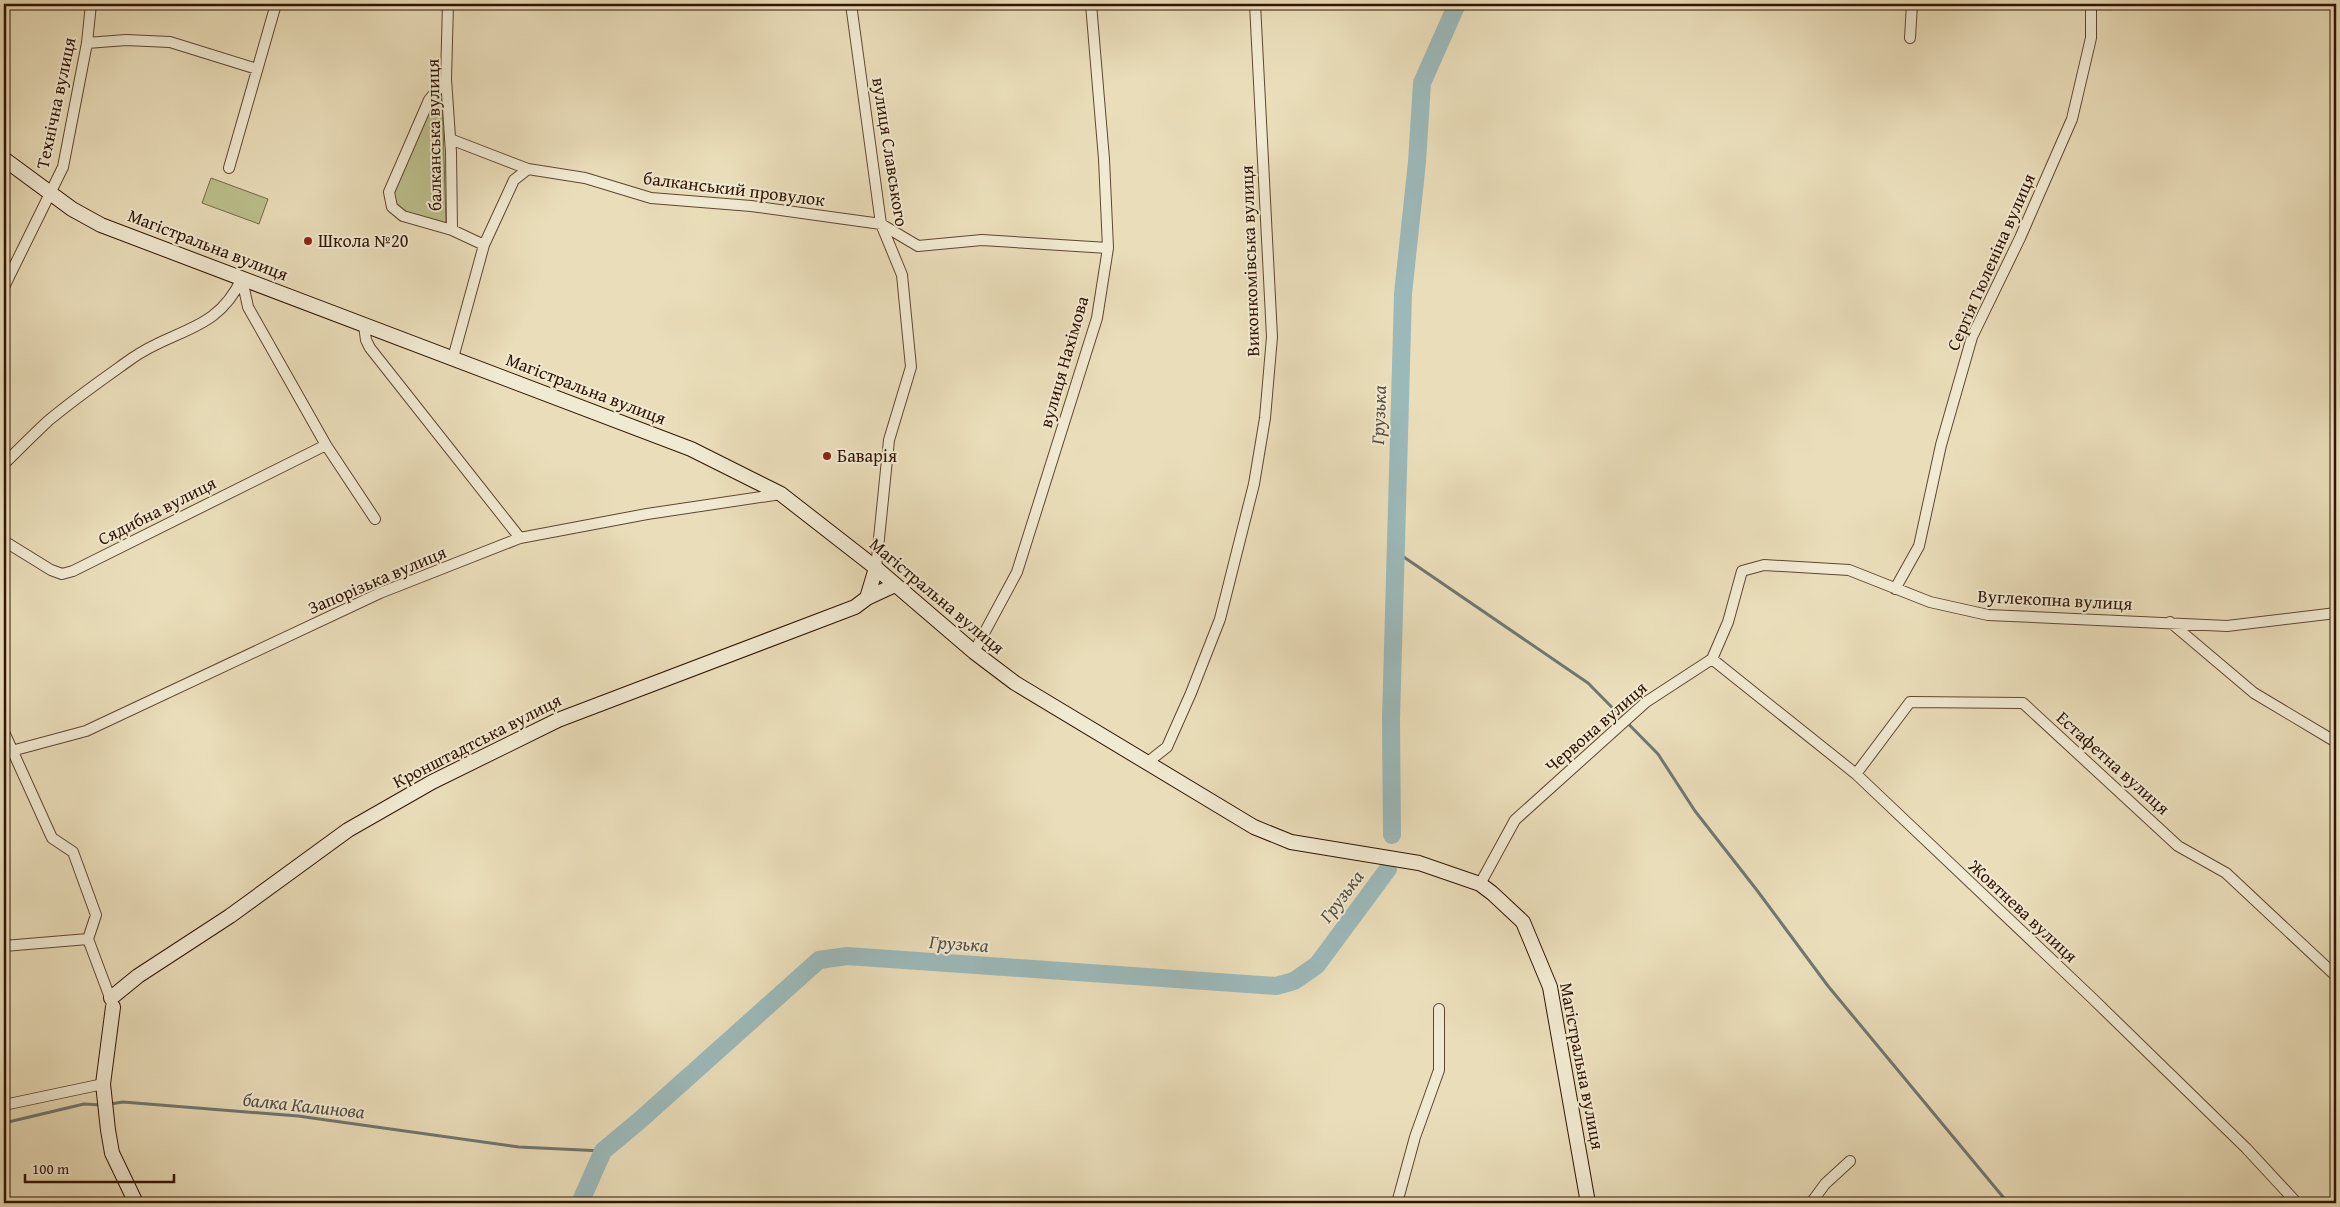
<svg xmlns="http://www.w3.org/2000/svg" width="2340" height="1207" font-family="'Gentium Book Plus',serif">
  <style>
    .green { fill: #bcc08c; stroke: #766a47 }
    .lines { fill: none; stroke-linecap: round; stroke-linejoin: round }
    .stream { stroke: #717770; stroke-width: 3 }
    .river { stroke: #9cb9ba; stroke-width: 18 }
    .street-casing { stroke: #5f4630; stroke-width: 12 }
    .secondary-casing { stroke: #311402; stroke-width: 16 }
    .street { stroke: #f1ead2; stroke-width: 10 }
    .secondary { stroke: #f1ead2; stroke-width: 14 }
    .poi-dot { fill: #8f2418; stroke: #f1ead2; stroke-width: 2 }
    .labels { text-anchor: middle; stroke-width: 4; stroke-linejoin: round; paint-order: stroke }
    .street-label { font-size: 18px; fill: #311402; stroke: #f1ead2 }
    .poi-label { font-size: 18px; fill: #311402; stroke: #f1ead2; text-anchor: start }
    .water-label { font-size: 19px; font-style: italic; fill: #564e42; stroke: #f1ead2 }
  </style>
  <rect width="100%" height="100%" fill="#eadeba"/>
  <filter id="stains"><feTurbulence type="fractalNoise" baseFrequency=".004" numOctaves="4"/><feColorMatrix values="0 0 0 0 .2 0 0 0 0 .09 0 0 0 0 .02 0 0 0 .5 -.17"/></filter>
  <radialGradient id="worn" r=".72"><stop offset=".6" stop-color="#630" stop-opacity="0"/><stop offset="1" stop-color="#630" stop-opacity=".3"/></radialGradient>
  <path class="green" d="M442,91L446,224L408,213L397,205L394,194L433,100Z
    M211,178L268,199L259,224L202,203Z"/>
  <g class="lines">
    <path class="stream" d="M1395,551L1588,683L1658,754L1695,811L1756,889L1828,986L2008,1203
      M110,1104L123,1102L298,1116L519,1147L603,1151
      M4,1123L84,1104L101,1105"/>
    <path class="river" d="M1392,835L1391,719L1403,294L1417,162L1422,83L1457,4
      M580,1203L603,1151L639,1121L819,960L847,956L1276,986L1294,981L1317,965L1388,869"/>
    <g class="street-casing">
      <path id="street" d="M448,4L446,79L451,152L452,230L484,245
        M851,4L881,224L902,275L911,367L889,440L876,568
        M1910,38L1912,4
        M87,43L126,40L170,42L257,69
        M446,79L429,100L389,192L392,207L403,216L452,230
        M450,139L528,169
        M229,168L276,4
        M242,279L248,307L326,445L375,519
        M4,287L63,167L87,43L91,4
        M364,326L366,340L370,348L520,538
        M453,358L484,245L514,180L528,169L585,178L651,198L751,206L881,224L918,246L982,240L1108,248
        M4,464C18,450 33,435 48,421C74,399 103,379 131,359C174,328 217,333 242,278
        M4,541L51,570L62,574L73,571L326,445
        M1895,589L1919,546L1941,445L1972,337L2020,238L2072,119L2091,38V4
        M2170,622L2254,693L2336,742
        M974,652L1017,572L1097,318L1108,248L1104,159L1091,4
        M1712,659L1856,774L2091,997L2246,1148L2297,1203
        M4,732L52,838L73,852L96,915L88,939L112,1003
        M4,753L86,731L380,593L520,538L647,514L781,494
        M1148,762L1167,747L1191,693L1220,619L1254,484L1265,418L1272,337L1255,4
        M1856,774L1910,702L2023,703L2178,846L2226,873L2336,976
        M1480,884L1515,820L1646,702L1712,659L1728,622L1742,571L1764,565L1849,570L1930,602L1988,615L2227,626L2336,613
        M4,946L88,939
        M4,1105L103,1084
        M1397,1203L1415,1137L1439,1070V1009
        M1811,1203L1825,1184L1850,1161"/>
    </g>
    <g class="secondary-casing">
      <path id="secondary" d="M4,159L72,209L101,225L691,449L781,494L876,568L974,652L1015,683L1254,827L1291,842L1419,863L1480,884L1492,893L1523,922L1550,987L1588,1203
        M867,598L876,568
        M111,998L138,976L230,916L348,830L432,782L558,720L855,607L867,598L895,585
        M113,1007L103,1084L108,1130L112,1153L136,1203"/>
    </g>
    <use href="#street" class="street"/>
    <use href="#secondary" class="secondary"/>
  </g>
  <g class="poi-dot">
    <circle cx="308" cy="241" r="5"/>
    <circle cx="827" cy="456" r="5"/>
  </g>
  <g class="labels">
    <g class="street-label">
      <text transform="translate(56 103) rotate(-78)" y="6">Технічна вулиця</text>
      <text transform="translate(434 135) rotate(-91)" y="6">балканська вулиця</text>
      <text transform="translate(890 152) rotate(81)" y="6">вулиця Славського</text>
      <text transform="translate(734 189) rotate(7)" y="6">балканський провулок</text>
      <text transform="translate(208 245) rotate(21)" y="6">Магістральна вулиця</text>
      <text transform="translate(1250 261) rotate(-92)" y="6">Виконкомівська вулиця</text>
      <text transform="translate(1991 262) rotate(-66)" y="6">Сергія Тюленіна вулиця</text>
      <text transform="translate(1064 362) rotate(-74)" y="6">вулиця Нахімова</text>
      <text transform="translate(586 389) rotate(21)" y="6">Магістральна вулиця</text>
      <text transform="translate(157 511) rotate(-27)" y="6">Сядибна вулиця</text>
      <text transform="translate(377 580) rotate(-23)" y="6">Запорізька вулиця</text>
      <text transform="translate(937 596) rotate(40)" y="6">Магістральна вулиця</text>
      <text transform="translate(2055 600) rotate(3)" y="6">Вуглекопна вулиця</text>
      <text transform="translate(1596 727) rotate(-41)" y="6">Червона вулиця</text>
      <text transform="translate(477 741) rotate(-27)" y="6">Кронштадтська вулиця</text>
      <text transform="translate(2113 763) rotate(42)" y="6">Естафетна вулиця</text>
      <text transform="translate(2023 911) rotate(43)" y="6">Жовтнева вулиця</text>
      <text transform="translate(1582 1066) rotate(79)" y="6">Магістральна вулиця</text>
    </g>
    <g class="poi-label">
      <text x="318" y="247">Школа №20</text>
      <text x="837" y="462">Баварія</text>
    </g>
    <g class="water-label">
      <text transform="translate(1378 415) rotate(-88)" y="7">Грузька</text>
      <text transform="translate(1341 896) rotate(-53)" y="7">Грузька</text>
      <text transform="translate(959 943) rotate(4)" y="7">Грузька</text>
      <text transform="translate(304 1105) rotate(6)" y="7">балка Калинова</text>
    </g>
  </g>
  <rect width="2340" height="1207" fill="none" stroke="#eadeba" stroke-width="20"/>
  <rect x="5" y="5" width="2330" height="1197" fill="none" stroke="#311402" stroke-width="2.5"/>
  <rect x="10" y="10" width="2320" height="1187" fill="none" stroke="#311402"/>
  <path d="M25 1174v8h149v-8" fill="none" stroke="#311402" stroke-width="2.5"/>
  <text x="32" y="1174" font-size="15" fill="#311402" stroke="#f1ead2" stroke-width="4" paint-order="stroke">100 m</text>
  <rect width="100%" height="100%" filter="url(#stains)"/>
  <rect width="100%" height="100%" fill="url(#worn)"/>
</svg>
